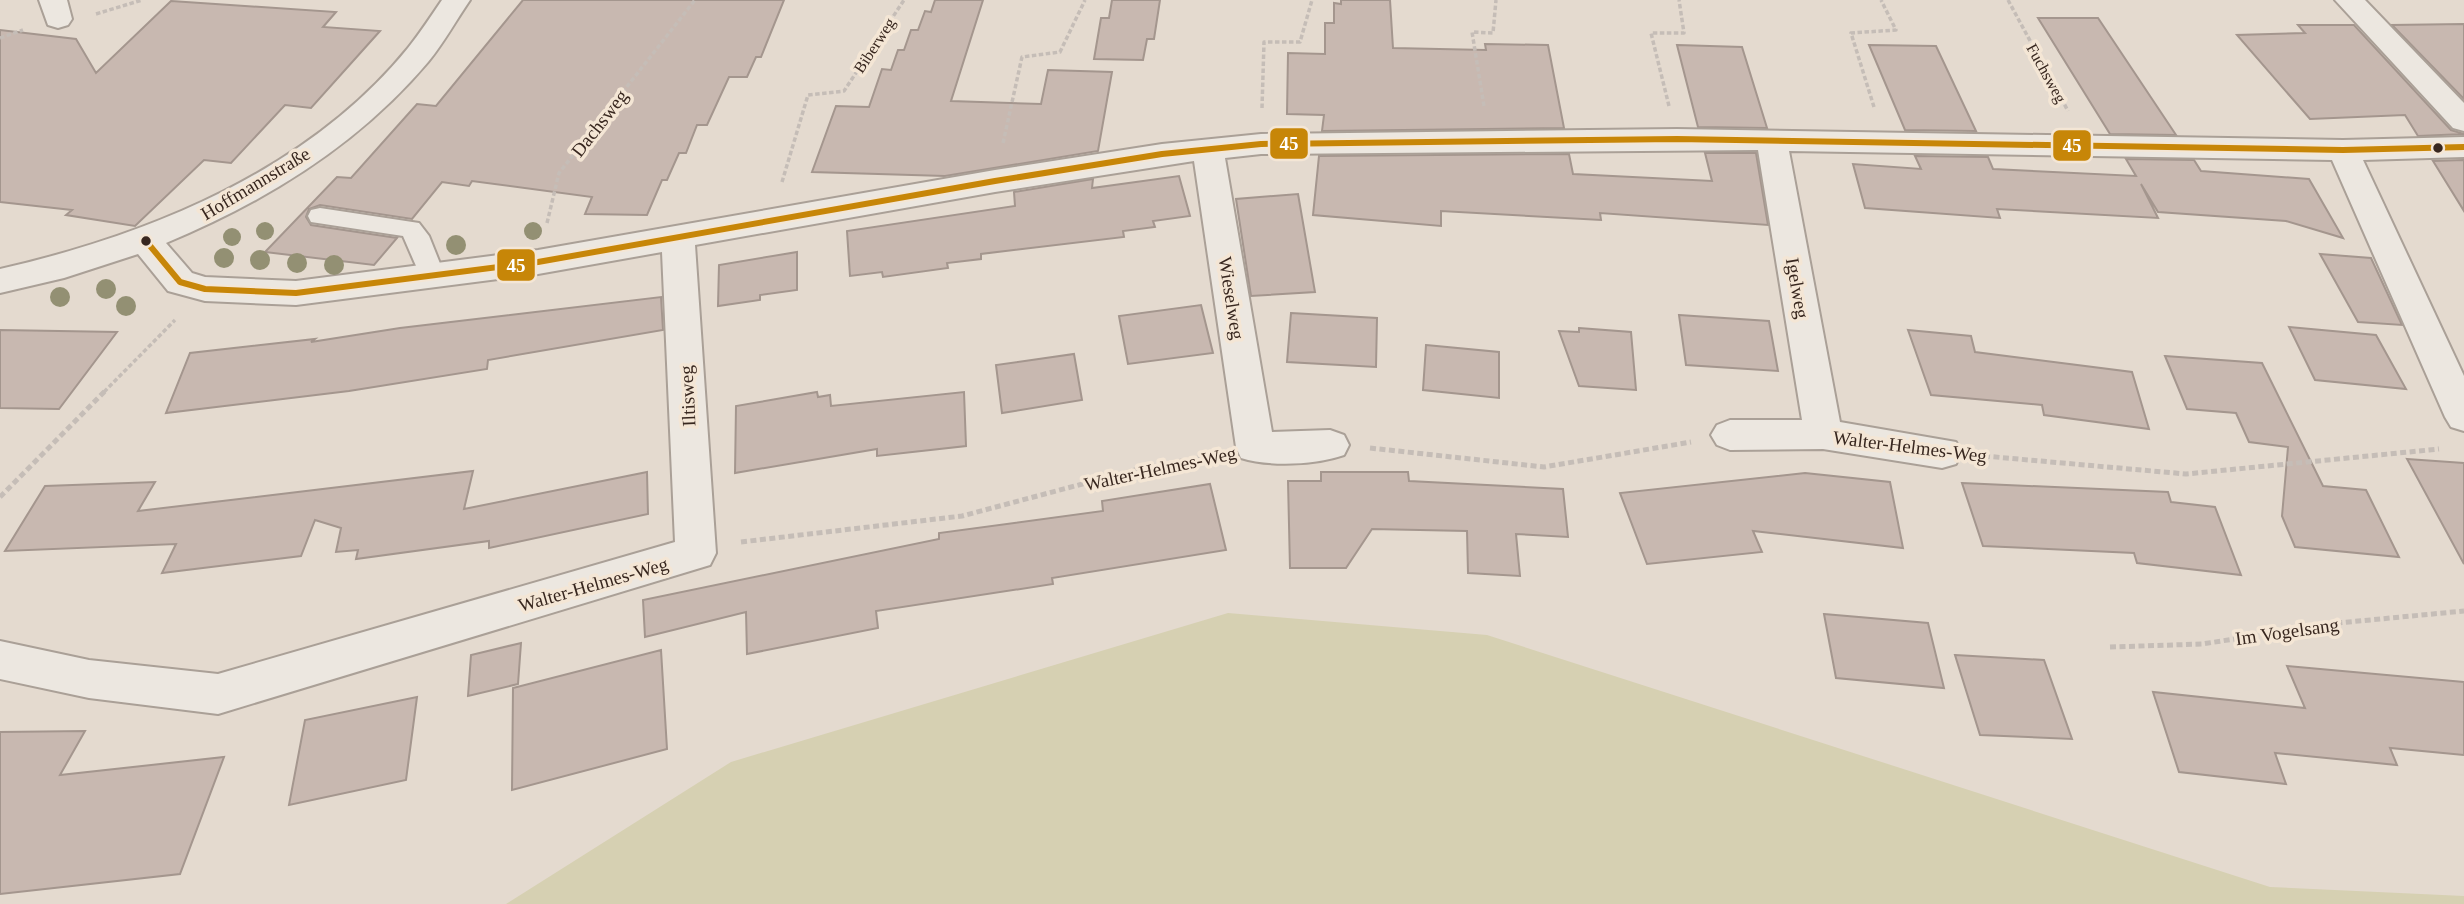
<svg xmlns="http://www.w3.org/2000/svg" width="2464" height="904" font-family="'Times New Roman',serif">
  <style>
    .green { fill: #d6d0b2 }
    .building { fill: #c8b8b0; stroke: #a4968e; stroke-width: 2 }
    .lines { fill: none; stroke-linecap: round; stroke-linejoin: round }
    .lane-casing { stroke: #aaa097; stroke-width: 4 }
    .street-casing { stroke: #aaa097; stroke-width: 4 }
    .path-far1 { stroke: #c5bdb7; stroke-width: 3.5; stroke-dasharray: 4.5 2.5; stroke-linecap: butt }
    .path { stroke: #c5bdb7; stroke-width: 5; stroke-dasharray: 6 3.5; stroke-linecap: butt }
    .lane { fill: #ece7e0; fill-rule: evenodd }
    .street { fill: #ece7e0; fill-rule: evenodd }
    .bus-1-casing { stroke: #f4e6d5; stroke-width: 10 }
    .bus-1 { stroke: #c78608; stroke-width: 6 }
    .tree { fill: #939073 }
    .bus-dot { fill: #38271f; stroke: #f4e6d5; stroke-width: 2.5 }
    .labels { text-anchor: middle; stroke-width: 7; stroke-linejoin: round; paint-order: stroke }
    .far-street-label { font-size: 16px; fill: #38271f; stroke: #f4e6d5 }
    .street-label { font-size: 19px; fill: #38271f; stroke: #f4e6d5 }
    .line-badge { stroke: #f4e6d5; stroke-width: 2.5 }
    .badge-label { font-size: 19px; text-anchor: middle; font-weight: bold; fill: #fff }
  </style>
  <rect width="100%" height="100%" fill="#e4dacf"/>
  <path class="green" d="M1228,613L1487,635L2270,887L2464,896V904H506L731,762Z"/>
  <path class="building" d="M523,0H784L761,57H756L747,77H729L707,125H697L686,153H679L667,180H662L647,215L585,214L592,197L472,181L469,186L442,182L412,219L320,205L309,209L306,217L311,225L397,238L374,265L265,252L337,177L351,178L417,104L436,106Z
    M935,0H983L951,101L1041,104L1048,70L1112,72L1098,151L945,176L812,172L836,106L869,107L882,69L891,70L898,50H904L911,30H918L925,11L931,12Z
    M1112,0H1160L1154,39H1147L1143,60L1094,59L1101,18H1109Z
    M1341,0H1390L1393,48L1486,50L1485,44L1548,45L1564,128L1322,131L1324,115L1287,114L1288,53L1325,54V23H1334V3L1341,4Z
    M171,1L336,12L323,27L380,31L311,108L285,105L231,163L204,160L135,226L66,215L72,210L0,202V30L76,39L96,73Z
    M2038,18H2098L2176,135L2110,134Z
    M2464,24V99L2392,25Z
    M2298,25H2354L2451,130L2464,134L2418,136L2405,115L2310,119L2237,35L2305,33Z
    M1677,45L1742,47L1767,128L1698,127Z
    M1869,45L1936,46L1976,131L1905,130Z
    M1705,153H1756L1768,225L1600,213L1601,220L1441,211V226L1313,215L1319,156L1569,154L1573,174L1712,181Z
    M1915,156L1988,157L1993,169L2136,176L2126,159L2194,160L2201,171L2309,179L2343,238L2286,221L2158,212L2141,184L2158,218L1997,209L2000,218L1865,208L1853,164L1921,169Z
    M2464,160V211L2433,161Z
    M1179,176L1190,216L1153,221L1155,227L1123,231L1124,237L981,254V259L947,263L948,268L883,277L882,272L850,276L847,231L1015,206L1014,192L1093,179L1092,188Z
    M1298,194L1315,292L1251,296L1236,199Z
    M797,252V290L760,295V300L718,306L719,265Z
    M2320,254L2371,258L2402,325L2358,322Z
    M661,297L663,330L488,360L487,369L349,391L166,413L190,353L315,339L311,342L400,328Z
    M1201,305L1213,353L1128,364L1119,316Z
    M1291,313L1377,318L1376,367L1287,362Z
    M1679,315L1769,321L1778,371L1686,365Z
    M2289,327L2376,335L2406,389L2315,380Z
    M1579,328L1631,332L1636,390L1579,386L1559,331L1579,332Z
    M0,330L117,332L59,409L0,408Z
    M1908,330L1971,336L1975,352L2132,372L2149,429L2044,415L2042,405L1931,395Z
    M1426,345L1499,352V398L1423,390Z
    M1074,354L1082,400L1002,413L996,365Z
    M2165,356L2262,363L2323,486L2366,490L2399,557L2295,547L2282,516L2288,447L2249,442L2236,413L2187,409Z
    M817,392L818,397L830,395L831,406L964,392L966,446L877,456V449L735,473L736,406Z
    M2407,459L2464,463V564Z
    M473,471L464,509L647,472L648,514L489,548V541L356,559L358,550L336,552L341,528L315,520L301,556L162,573L176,544L5,551L45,486L155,482L138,511Z
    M1321,472H1408L1409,481L1563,489L1568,537L1516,534L1520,576L1468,573L1467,531L1372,529L1346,568H1290L1288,481H1321Z
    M1805,473L1890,482L1903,548L1753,531L1762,552L1647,564L1620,493Z
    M1962,483L2168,492L2171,502L2215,507L2241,575L2137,563L2134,553L1983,546Z
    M1210,484L1226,550L1052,578L1053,584L876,611L878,628L747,654L746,612L645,637L643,600L939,539V533L1103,511L1102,501Z
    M1824,614L1928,623L1944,688L1836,678Z
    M521,643L518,684L468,696L471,655Z
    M661,650L667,749L512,790L513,688Z
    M1955,655L2044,660L2072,739L1980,735Z
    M2287,666L2464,682V755L2390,748L2397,765L2275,753L2286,784L2179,772L2153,692L2305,708Z
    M417,697L406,780L289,805L305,720Z
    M85,731L60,775L224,757L180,874L0,894V732Z"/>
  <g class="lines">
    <g class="lane-casing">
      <path id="lane" d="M320,208L419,223L429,236L445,276L441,282L432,285L423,282L403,236L311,222L308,216L311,210Z"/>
    </g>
    <g class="street-casing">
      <path id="street" d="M39,0H67L72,19L68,25L58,28L48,25Z
        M442,0H470C456,20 444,43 428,62C358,145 265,202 166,243L192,273L205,277L296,281L538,250L995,170L1162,144L1261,134L1677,129L2343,140L2464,137V157L2363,160L2464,376V431L2451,427L2445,417L2332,160L1789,151L1840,422L1956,442L1961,453L1956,464L1942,468L1823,449L1730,450L1717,445L1711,435L1717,425L1730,420H1802L1758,150L1261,154L1225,158L1272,432L1330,430L1344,435L1349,445L1344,455C1315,465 1270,467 1241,458L1236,447L1194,161L995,192L695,245L716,553L710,565L218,714L89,698L0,679V641L89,660L218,674L675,542L662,252L538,274L296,305L205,301L168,291L138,254L64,278L0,293V269C150,235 309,170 408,48C420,33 431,16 442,0Z
        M2335,0H2365L2464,103V131L2453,128Z"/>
    </g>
    <path class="path-far1" d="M2008,0L2068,111
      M96,14L142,0
      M0,38L23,30
      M1484,106L1472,32L1493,33L1496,0
      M1669,106L1651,33H1684L1679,0
      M1874,107L1851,33L1896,30L1881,0
      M1262,108L1264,42H1300L1312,0
      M1003,143L1022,57L1060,52L1085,0
      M782,182L808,95L844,91L904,0
      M547,223L559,173L695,0
      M104,392L175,320"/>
    <path class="path" d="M1370,448L1544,467L1691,442
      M1984,456L2186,474L2439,449
      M0,497L106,390
      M741,542L962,516L1135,470L1213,455
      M2110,647L2202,644L2338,623L2464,611"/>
    <use href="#lane" class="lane"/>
    <use href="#street" class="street"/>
    <g class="bus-1-casing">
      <path id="bus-1" d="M146,241L180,282L205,289L296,293L538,262L995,181L1162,154L1261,144L1677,139L2343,150L2464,147"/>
    </g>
    <use href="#bus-1" class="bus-1"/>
  </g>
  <g class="tree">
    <circle cx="265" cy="231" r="9"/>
    <circle cx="533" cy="231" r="9"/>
    <circle cx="232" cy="237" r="9"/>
    <circle cx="456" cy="245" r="10"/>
    <circle cx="224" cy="258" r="10"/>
    <circle cx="260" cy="260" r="10"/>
    <circle cx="297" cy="263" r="10"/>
    <circle cx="334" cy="265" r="10"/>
    <circle cx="106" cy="289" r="10"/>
    <circle cx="60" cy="297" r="10"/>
    <circle cx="126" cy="306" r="10"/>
  </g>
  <g class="bus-dot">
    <circle cx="2438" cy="148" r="6"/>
    <circle cx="146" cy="241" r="6"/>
  </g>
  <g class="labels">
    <g class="far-street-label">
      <text transform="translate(874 45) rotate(-57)" y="6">Biberweg</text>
      <text transform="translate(2047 73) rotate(61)" y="6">Fuchsweg</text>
    </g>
    <g class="street-label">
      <text transform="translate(599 123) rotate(-52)" y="7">Dachsweg</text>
      <text transform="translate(255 183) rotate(-31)" y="7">Hoffmannstraße</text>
      <text transform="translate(1798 288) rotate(80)" y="7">Igelweg</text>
      <text transform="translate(1232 298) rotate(81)" y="7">Wieselweg</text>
      <text transform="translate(687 396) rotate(-93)" y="7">Iltisweg</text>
      <text transform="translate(1910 446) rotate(7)" y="7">Walter-Helmes-Weg</text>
      <text transform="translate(1160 468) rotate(-12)" y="7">Walter-Helmes-Weg</text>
      <text transform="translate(593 584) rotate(-16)" y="7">Walter-Helmes-Weg</text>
      <text transform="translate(2287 631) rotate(-8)" y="7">Im Vogelsang</text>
    </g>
  </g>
  <g class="line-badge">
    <rect x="1269" y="127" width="40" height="33" rx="7" fill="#c78608"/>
    <rect x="2052" y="129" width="40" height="33" rx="7" fill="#c78608"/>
    <rect x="496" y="248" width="40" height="34" rx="7" fill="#c78608"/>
  </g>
  <g class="badge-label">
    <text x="1289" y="150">45</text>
    <text x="2072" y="152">45</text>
    <text x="516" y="272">45</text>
  </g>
</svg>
